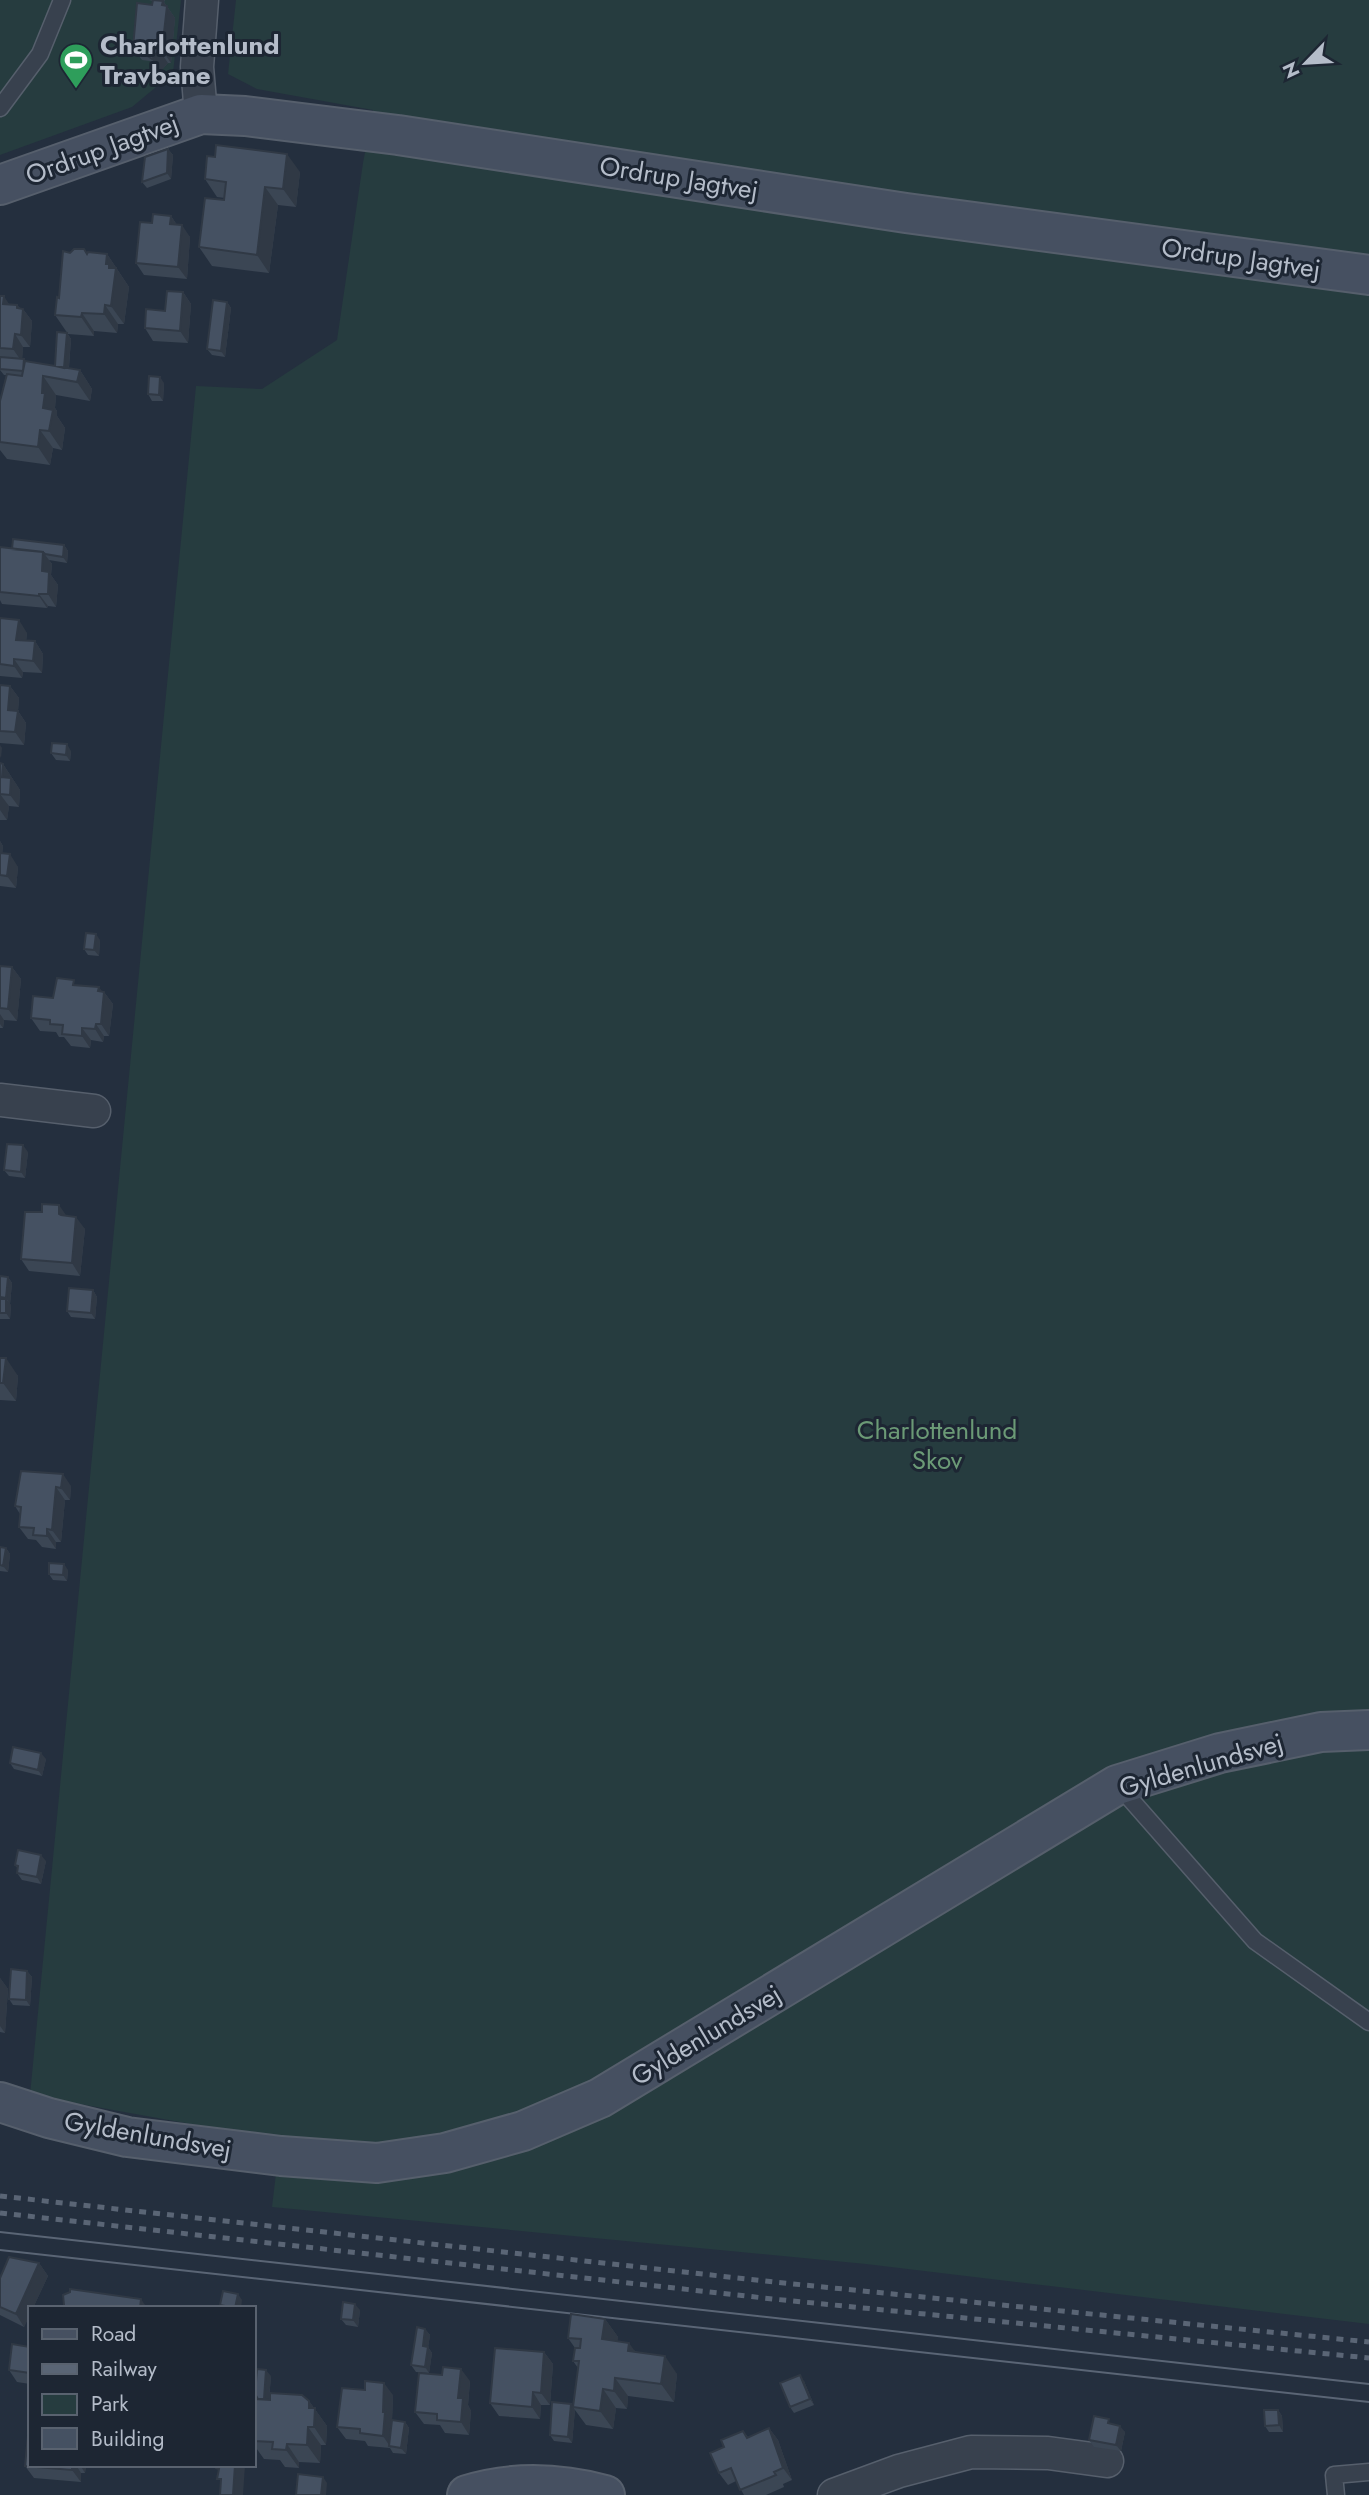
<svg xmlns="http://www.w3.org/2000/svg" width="1369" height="2495" font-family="Jost,sans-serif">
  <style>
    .green { fill: #263c3f }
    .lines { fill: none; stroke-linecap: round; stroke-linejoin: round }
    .lane-casing { stroke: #565f6c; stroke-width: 19 }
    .street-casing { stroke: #565f6c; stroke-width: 35 }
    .secondary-casing { stroke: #565f6c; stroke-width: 42 }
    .lane { stroke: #38414e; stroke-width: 16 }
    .street { stroke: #38414e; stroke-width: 32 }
    .secondary { stroke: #465061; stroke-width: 38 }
    .tram { stroke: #5a6575; stroke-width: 2 }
    .rail { stroke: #5a6575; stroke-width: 5; stroke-dasharray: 7 7; stroke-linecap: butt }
    .wall { fill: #3b4654 }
    .shaded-wall { fill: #303945 }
    .building { fill: #455162; stroke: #303945; stroke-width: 2 }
    .labels { text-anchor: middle; stroke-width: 6; stroke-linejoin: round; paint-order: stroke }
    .poi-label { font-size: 26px; font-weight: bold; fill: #b4bcc9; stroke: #1d2633; text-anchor: start }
    .street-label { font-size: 26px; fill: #b4bcc9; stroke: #1d2633 }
    .park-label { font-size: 26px; fill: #6b9a76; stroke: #1d2633 }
  </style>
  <rect width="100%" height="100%" fill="#242f3e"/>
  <path class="green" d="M0,0H181L173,73L132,107L0,155Z
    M236,0H1369V2324L866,2264L272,2207L280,2140L30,2095L196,386L262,389L337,340L363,163L373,110L257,89L228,74Z"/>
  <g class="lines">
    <g class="lane-casing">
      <path id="lane" d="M0,108L40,54L62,0
        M1118,1785L1255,1941L1369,2022
        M1336,2495L1334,2475L1369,2472"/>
    </g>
    <g class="street-casing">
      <path id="street" d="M201,114L197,67L202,0
        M0,1100L94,1111
        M834,2495L899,2471L971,2452L1048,2453L1107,2461"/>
    </g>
    <g class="secondary-casing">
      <path id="secondary" d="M0,185L201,114L245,116L398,135L906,213L1369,275
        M0,2102L49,2118L127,2137L281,2156L377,2163L445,2153L523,2131L600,2098L1117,1785L1220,1753L1321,1732L1369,1730
        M467,2495C512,2481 560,2483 605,2495"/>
    </g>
    <use href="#lane" class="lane"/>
    <use href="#street" class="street"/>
    <use href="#secondary" class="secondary"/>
    <path class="tram" d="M0,2232L1369,2384
      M0,2250L1369,2402"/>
    <path class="rail" d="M0,2196L774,2282L1369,2342
      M0,2213L773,2299L1369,2358"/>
  </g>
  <path class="wall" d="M149,0H165L164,2L175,18L171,63H168L160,72L154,67L150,61L142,60L133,48L152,5L153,1Z
    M168,149L173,155L171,179L147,188L142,182Z
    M300,172L296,207L278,205L269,273L212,266L199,247L225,198L217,197L205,179Z
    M171,216L177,225L190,237L187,279L144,275L136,263L152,223Z
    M70,253L87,254H107L129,287L124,324H118L117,333L94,331V336L68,334L55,315Z
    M183,292L191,304L188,343L153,341L145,328L165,311Z
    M0,296L9,304L17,305L20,308L23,309L32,321L30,347H23L22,359L26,361L55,366L67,333L71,339L69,368L80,370L92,389L90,401L56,395L55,408L57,411V416L65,428L62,450L53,448L50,465L7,459L0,450V401L6,375H4L0,370Z
    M227,302L231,308L225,357L212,355L207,349Z
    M164,383L163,401H152L148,394Z
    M64,545L68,551L67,563L49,560L52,564L51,575L58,585L56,607L48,606L47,608L2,604L0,600V547L12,549Z
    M0,618L27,633L26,641H35L43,654L42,673L23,672L22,678L0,676Z
    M0,685L10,686L19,698L18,711L26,723L24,745L0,743Z
    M71,751L70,761L56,760L51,753Z
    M0,763L3,764L20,790L19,807L9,806L7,820H0Z
    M0,841L3,846L2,854L18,867L16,888L0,886Z
    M100,940L99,956L88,955L84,949Z
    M0,966L12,967L21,979L17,1021L4,1020L3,1028H0Z
    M77,985L104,992L113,1004L109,1036H104L103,1042L91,1040L90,1048L71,1046L64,1037H59L56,1032L40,1031L31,1018L53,998Z
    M28,1152L25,1178L9,1176L4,1170Z
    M42,1212L67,1216L85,1229L80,1276L29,1271L21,1259Z
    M0,1276L8,1277L12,1283L10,1304H9L11,1305L10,1319H0Z
    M93,1290L97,1297L95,1319L71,1317L67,1311Z
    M0,1358L18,1376L16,1401L0,1400Z
    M21,1471L71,1486L70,1500H65L61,1542H56V1549L42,1547L36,1540L28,1539L19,1527L20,1514L15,1506Z
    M0,1547L6,1548L10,1554L8,1572L0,1571Z
    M68,1570L67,1581L53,1580L49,1574Z
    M46,1759L42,1776L14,1769L10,1763Z
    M46,1861L41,1884L22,1880L17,1873L18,1869L15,1865Z
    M27,1971L32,1977L30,2006L13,2005L9,1999Z
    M0,1978L8,1989L5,2033L0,2032Z
    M39,2263L48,2276L24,2327L0,2315V2278Z
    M360,2310L358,2327L346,2325L341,2319Z
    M605,2319L618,2337L617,2341L677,2374L674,2402L628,2396L627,2409L616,2408L613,2429L586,2425L575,2410L572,2443L554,2441L550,2435L573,2407L578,2368L573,2361L575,2348L568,2338Z
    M425,2329L430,2335L428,2347L432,2353L429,2373L416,2372L411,2365Z
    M30,2347V2384L17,2382L9,2370Z
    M544,2352L553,2364L550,2405H541L540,2419L499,2416L490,2403Z
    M271,2376L269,2400L309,2401L327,2426L326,2445H321L320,2463L299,2462V2468L285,2467L280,2460L264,2459L254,2445V2393L255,2394Z
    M470,2381L468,2405L471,2411L469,2435L445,2433L440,2425L424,2424L415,2412Z
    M804,2381L814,2405L794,2413L790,2407Z
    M393,2395L392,2420L405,2422L409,2428L406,2454L393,2453L390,2448L368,2446L365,2441L346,2439L337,2427Z
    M1278,2410L1282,2416L1283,2432H1269L1265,2426Z
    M1113,2424L1125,2432L1121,2451L1094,2447L1089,2440Z
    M769,2428L778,2440L792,2480L783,2484L784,2487L766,2495H744L736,2481L728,2485L719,2473L724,2447L743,2431L748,2437Z
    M86,2465L85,2473H81V2482L34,2478L25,2466Z"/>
  <path class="shaded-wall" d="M163,1L175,18L171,63L162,50Z
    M159,50L168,63L160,72L152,59Z
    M168,149L173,155L171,179L167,173Z
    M287,154L300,172L296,207L283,189Z
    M265,187L278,205L269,273L257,255Z
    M171,216L179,228L170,224Z
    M182,225L190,237L187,279L178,267Z
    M107,254L129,287L124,324L111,306L106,264Z
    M183,292L191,304L188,343L180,331Z
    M4,296L12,309L3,304Z
    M227,302L231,308L225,357L221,351Z
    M17,305L23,313V309L32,321L30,347L21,335Z
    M105,305L118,324L117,333L104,314Z
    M82,313L94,331V336L81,317Z
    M67,333L71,339L68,377L64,371Z
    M15,334L23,347L22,362L13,349Z
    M80,370L92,389L90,401L77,382Z
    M43,376L56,395L55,408L57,411V416L65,428L62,450L49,431L43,408L42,393Z
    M160,377L164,383L163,401L159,395Z
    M40,430L53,448L50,465L38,447Z
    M64,545L68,551L67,563L63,557Z
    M43,552L52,564L51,575L58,585L56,607L48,594L42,571Z
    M39,594L48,606L47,608L39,596Z
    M19,620L27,633L25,652L16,640Z
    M35,641L43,654L42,673L33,661Z
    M14,659L23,672L22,678L14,666Z
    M10,686L19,698L18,711L26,723L24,745L15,732L8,710Z
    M67,744L71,751L70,761L66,755Z
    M0,745L2,748L1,758L0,756Z
    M3,764L20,790L19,807L10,795L2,777Z
    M0,794L9,806L7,820L0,810Z
    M0,841L3,846L1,865L0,863Z
    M10,854L18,867L16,888L7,876Z
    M96,934L100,940L99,956L94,950Z
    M12,967L21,979L17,1021L8,1009Z
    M99,987L104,994V992L113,1004L109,1036L101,1024Z
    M0,1014L4,1020L3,1028L0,1024Z
    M96,1024L104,1036L103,1042L95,1029Z
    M82,1028L91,1040L90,1048L82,1036Z
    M23,1145L28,1152L25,1178L21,1172Z
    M59,1205L68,1218V1226L59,1214Z
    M76,1217L85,1229L80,1276L72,1263Z
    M8,1277L12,1283L10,1304L6,1298Z
    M93,1290L97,1297L95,1319L91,1313Z
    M6,1299L11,1305L10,1319L6,1313Z
    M6,1358L18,1376L16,1401L3,1383Z
    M63,1474L71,1486L70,1500L61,1488Z
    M56,1487L65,1500L61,1542L52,1530Z
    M47,1529L56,1542V1549L47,1536Z
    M6,1548L10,1554L8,1572L3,1566Z
    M64,1564L68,1570L67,1581L63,1575Z
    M41,1753L46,1759L42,1776L38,1770Z
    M41,1855L46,1861L41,1884L37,1877Z
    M27,1971L32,1977L30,2006L26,2000Z
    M0,1978L8,1989L5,2033L0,2026Z
    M39,2263L48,2276L33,2308H30V2315L24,2327L16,2314Z
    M238,2294L242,2300L241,2308H235Z
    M141,2299L147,2308H140Z
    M355,2304L360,2310L358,2327L353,2320Z
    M605,2319L618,2337L615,2357L602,2339Z
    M425,2329L430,2335L428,2348V2347L432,2353L429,2373L425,2367L423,2346Z
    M629,2343L642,2361L628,2351Z
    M544,2352L553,2364L550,2405L541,2393Z
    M665,2356L677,2374L674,2402L661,2384Z
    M461,2369L470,2381L468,2405L471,2411L469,2435L461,2422L458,2398Z
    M266,2370L271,2376L268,2409L263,2402Z
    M800,2375L804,2381L814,2405L810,2399Z
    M615,2378L628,2396L627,2409L614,2391Z
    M384,2383L393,2395L392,2422L394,2425L391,2448L383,2436Z
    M603,2389L616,2408L613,2429L600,2411Z
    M533,2392L541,2405L540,2419L532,2407Z
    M309,2401L327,2426L326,2445L314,2427L309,2408Z
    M571,2404L575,2410L572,2443L568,2437Z
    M1278,2410L1282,2416L1283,2432L1279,2425Z
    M405,2422L409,2428L406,2454L401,2448Z
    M1120,2426L1125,2432L1121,2451L1116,2445Z
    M308,2427L321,2445L320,2463L307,2445Z
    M769,2428L778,2440L792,2480L783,2468Z
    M287,2444L299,2462V2468L286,2450Z
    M72,2465H76L81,2473V2482L72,2470Z
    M80,2465H86L85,2473Z
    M235,2465H245L243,2495H233Z
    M323,2477L327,2483L326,2495H321Z"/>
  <path class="building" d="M153,0L163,1L162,5L167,6L162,50H159L152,59L145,54V49L133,48L137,3L152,5Z
    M216,145L287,154L283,189L265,187L257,255L199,247L205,198L224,200L226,182L205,179L207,156L215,157Z
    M168,149L167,173L142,182L145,157Z
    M153,214L171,216L170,224L182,225L178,267L136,263L140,222L152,223Z
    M74,249H84L87,254L88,252L107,254L106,264H109V268H116L111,306L105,305L104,314L82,313L81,317L55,315L57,297L59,298L63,251L70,253Z
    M167,291L183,292L180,331L145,328L146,309L165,311Z
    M0,296H4L3,304L17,305V308L23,309L21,335L15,334L13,349L0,348Z
    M213,300L227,302L221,351L207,349Z
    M57,332L67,333L64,368L55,366Z
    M0,357L24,359L23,371L0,369Z
    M25,361L80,370L77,382L43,376L42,393H45L43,408L53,410L49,431L40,430L38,447L0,442V401L7,374L22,376Z
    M149,376L160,377L159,395L148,394Z
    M13,539L64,545L63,557L45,554L43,552L12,549Z
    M0,547L43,552L42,571L49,572L48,594H39V596L0,592Z
    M0,618L19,620L16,640L35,641L33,661L14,659V666L0,664Z
    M0,685L10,686L8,710L18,711L15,732L0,731Z
    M52,743L67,744L66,755L51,753Z
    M0,763L3,764L2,777L11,778L10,795L0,794V795Z
    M0,853L10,854L7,876L0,875Z
    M86,933L96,934L94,950L84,949Z
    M0,966L12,967L8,1009L0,1008Z
    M57,978L74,980L73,985L99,987L98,991L104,992L101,1024H96L95,1029L82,1028V1036L62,1034L63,1025L50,1024V1020L31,1018L33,996L53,998Z
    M7,1144L23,1145L21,1172L4,1170Z
    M42,1204L59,1205V1214L61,1215L76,1217L72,1263L21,1259L25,1212H42Z
    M0,1276L8,1277L6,1298L0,1297Z
    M69,1288L93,1290L91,1313L67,1311Z
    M0,1299H6V1313H0Z
    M0,1358H6L3,1383H0Z
    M21,1471L63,1474L61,1488L56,1487L52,1530L47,1529V1536L33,1535L34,1528L19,1527L21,1507L15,1506Z
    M0,1547L6,1548L3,1566L0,1565Z
    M49,1563L64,1564L63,1575L49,1574Z
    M13,1747L41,1753L38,1770L10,1763Z
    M18,1850L41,1855L37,1877L17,1873L18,1866L15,1865Z
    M11,1969L27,1971L26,2000L9,1999Z
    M9,2257L39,2263L16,2314L0,2307V2278Z
    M70,2289L141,2299L140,2308H66L64,2305L63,2295L70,2292Z
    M223,2291L238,2294L235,2308L220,2305Z
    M343,2302L355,2304L353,2320L341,2319Z
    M571,2314L605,2319L602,2339L629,2343L628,2351L665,2356L661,2384L615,2378L614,2391L603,2389L600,2411L573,2407L579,2361H573L575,2348H580L581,2339L568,2338Z
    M417,2327L425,2329L423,2346L428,2347L425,2367L411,2365Z
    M12,2344L30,2347V2373L9,2370Z
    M495,2348L544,2352L541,2393L533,2392L532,2407L490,2403Z
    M443,2367L461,2369L458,2398H463L461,2422L437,2420V2414L415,2412L419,2373L442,2375Z
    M257,2369L266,2370L264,2399H258L255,2394Z
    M800,2375L810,2399L790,2407L780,2383Z
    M365,2381L384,2383L383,2412H385L383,2436L360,2433V2429L337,2427L342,2388L365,2390Z
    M270,2393L302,2395L309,2401V2408H315L314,2427H308L307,2445L287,2444L286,2450L272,2449L273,2442L254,2441V2399L270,2400Z
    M552,2402L571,2404L568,2437L550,2435Z
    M1264,2410H1278L1279,2425L1265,2426Z
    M30,2415V2465H72V2470L25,2466Z
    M1094,2416L1109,2419L1108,2423L1120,2426L1116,2445L1089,2440Z
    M392,2420L405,2422L401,2448L389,2446Z
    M769,2428L783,2468L774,2472L776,2475L740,2490L731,2468L719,2473L710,2453L724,2447L721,2440L743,2431L747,2438Z
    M217,2465H235L233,2495H220L221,2479H217L219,2469L216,2468Z
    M298,2474L323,2477L321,2495H296Z"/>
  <defs>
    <g id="stadium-pin" transform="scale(1.75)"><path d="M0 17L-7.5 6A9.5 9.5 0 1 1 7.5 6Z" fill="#2e9e5b" stroke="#1d2633"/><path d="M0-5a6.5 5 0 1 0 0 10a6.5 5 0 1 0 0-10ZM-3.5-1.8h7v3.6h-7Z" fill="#fff"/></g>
  </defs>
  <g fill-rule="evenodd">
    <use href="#stadium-pin" x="76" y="60"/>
  </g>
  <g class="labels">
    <g class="poi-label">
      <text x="100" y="54">Charlottenlund<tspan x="100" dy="30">Travbane</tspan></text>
    </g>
    <g class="street-label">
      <text transform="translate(102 149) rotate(-20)" y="9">Ordrup Jagtvej</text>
      <text transform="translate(679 178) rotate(9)" y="9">Ordrup Jagtvej</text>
      <text transform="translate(1241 258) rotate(8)" y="9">Ordrup Jagtvej</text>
      <text transform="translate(1201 1765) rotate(-16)" y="9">Gyldenlundsvej</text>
      <text transform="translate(706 2035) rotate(-31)" y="9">Gyldenlundsvej</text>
      <text transform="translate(148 2135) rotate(10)" y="9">Gyldenlundsvej</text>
    </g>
    <g class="park-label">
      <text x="937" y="1439">Charlottenlund<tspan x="937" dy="30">Skov</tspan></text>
    </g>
  </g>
  <rect x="28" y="2306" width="228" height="161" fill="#1d2633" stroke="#59626f" stroke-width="2"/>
  <rect x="42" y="2329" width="35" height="10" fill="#465061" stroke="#59626f" stroke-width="2"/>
  <text x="91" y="2341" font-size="21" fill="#b4bcc9">Road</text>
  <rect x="42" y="2364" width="35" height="10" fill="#5a6575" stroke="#59626f" stroke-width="2"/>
  <text x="91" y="2376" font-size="21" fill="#b4bcc9">Railway</text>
  <rect x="42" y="2394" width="35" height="21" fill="#263c3f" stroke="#59626f" stroke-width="2"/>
  <text x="91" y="2411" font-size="21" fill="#b4bcc9">Park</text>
  <rect x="42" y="2428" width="35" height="21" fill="#455162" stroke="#59626f" stroke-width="2"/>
  <text x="91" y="2446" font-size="21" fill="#b4bcc9">Building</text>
  <g transform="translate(1306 63) rotate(245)" stroke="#1d2633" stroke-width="5" paint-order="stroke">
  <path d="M0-5L12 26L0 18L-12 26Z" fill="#b4bcc9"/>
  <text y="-10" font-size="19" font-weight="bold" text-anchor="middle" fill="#b4bcc9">N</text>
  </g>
</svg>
